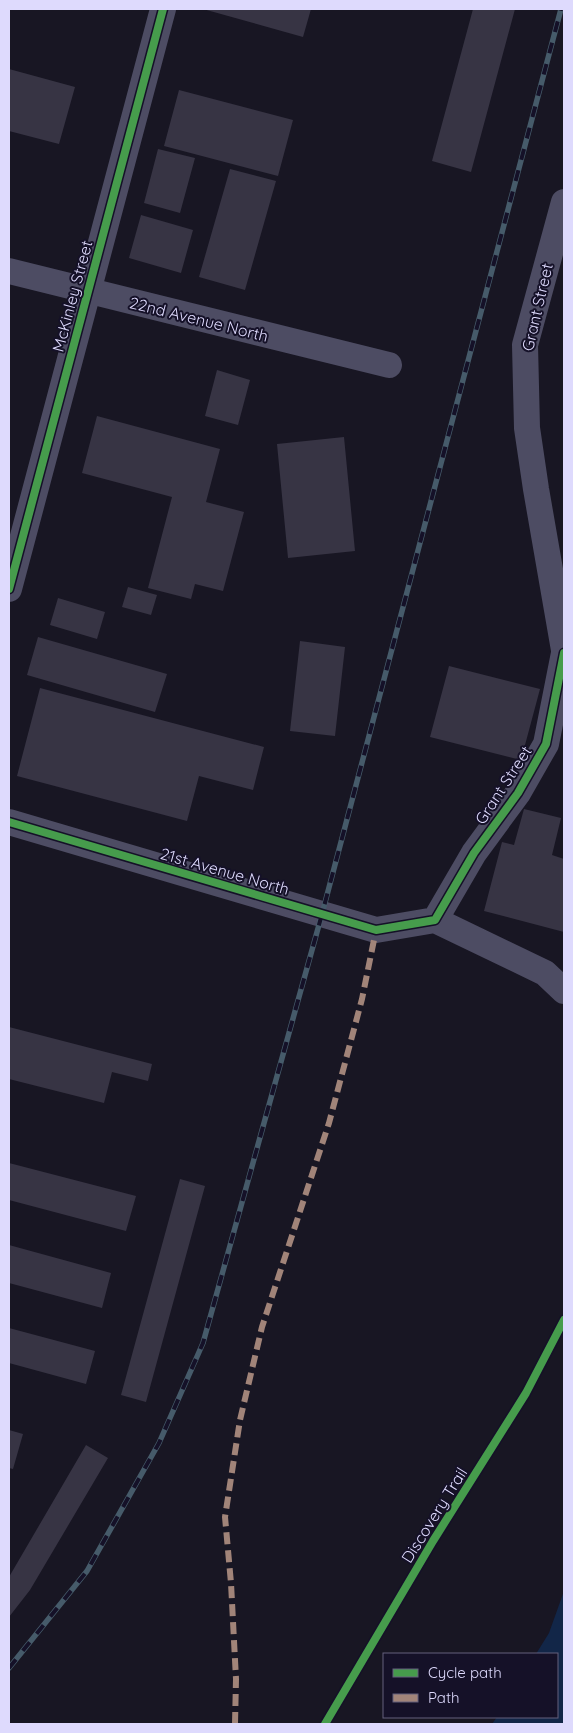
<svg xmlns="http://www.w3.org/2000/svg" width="573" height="1733" font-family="Quicksand,sans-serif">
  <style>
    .water { fill: #122648 }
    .building { fill: #373444 }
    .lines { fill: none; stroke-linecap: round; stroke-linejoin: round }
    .minor { stroke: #4d4c63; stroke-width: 26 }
    .rail-casing { stroke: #465b6a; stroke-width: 5.5 }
    .rail { stroke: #151128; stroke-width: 4; stroke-dasharray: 11; stroke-linecap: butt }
    .quiet { stroke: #a18479; stroke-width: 6; stroke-dasharray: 12 6; stroke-linecap: butt }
    .cycleway-casing { stroke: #151128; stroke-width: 11 }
    .cycleway { stroke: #469c4c; stroke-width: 8 }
    .labels { text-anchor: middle; stroke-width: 4; stroke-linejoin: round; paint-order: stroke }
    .street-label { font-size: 16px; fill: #dedafd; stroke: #151128 }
  </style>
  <rect width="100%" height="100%" fill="#181623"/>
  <path class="water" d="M564,1591V1724H492L497,1717H557V1654H536L549,1633Z"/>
  <path class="building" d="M203,9H311L303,37Z
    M473,9H515L471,172L432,161Z
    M9,69L75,87L59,144L9,131Z
    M179,90L293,120L278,176L164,146Z
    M158,149L195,158L180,213L144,203Z
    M230,169L276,181L245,290L199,277Z
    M141,215L193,230L181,273L129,258Z
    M217,370L250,380L238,425L205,416Z
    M97,416L220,449L206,502L244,512L223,591L195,584L191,599L148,588L172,497L82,473Z
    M344,437L355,551L288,558L277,444Z
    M128,587L157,595L151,615L122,607Z
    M58,598L105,612L97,639L50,625Z
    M38,637L167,674L155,712L27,675Z
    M300,641L345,647L335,736L290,731Z
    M449,666L540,689L521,760L430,737Z
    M40,688L264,747L253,790L199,776L187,821L17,776Z
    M524,809L561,818L552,855L564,859V932L484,911L502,842L514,845Z
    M9,1027L152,1064L148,1081L112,1072L104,1103L9,1079Z
    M9,1163L136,1196L126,1231L9,1200Z
    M180,1179L205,1186L146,1402L121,1395Z
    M9,1245L111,1273L102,1308L9,1283Z
    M9,1328L95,1351L86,1384L9,1363Z
    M9,1430L23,1434L13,1469L9,1468Z
    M86,1445L108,1458L30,1590L9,1617V1577Z"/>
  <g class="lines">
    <path class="minor" d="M564,202L525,345L527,428L536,489L564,650
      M9,271L389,365
      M9,589L163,9
      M9,822L376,930L435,920
      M435,920L474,853L518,793L546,744L564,653
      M435,920L545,973L564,991"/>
    <g class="rail-casing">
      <path id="rail" d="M9,1668L87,1571L159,1443L203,1343L322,914L561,9"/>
    </g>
    <use href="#rail" class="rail"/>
    <path class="quiet" d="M235,1724L236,1679L231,1583L225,1517L240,1420L262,1327L329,1123L362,999L376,930"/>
    <g class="cycleway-casing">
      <path id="cycleway" d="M9,589L163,9
        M9,822L376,930L435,920L474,853L518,793L546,744L564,653
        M325,1724L433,1541L526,1393L564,1320"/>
    </g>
    <use href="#cycleway" class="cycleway"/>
  </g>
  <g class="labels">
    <g class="street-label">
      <text transform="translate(72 296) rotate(-75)" y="6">McKinley Street</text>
      <text transform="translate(537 307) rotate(-77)" y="6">Grant Street</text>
      <text transform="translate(199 319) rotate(14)" y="6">22nd Avenue North</text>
      <text transform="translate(503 785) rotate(-57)" y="6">Grant Street</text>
      <text transform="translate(225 871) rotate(16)" y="6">21st Avenue North</text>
      <text transform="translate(434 1515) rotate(-58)" y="6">Discovery Trail</text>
    </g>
  </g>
  <rect width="573" height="1733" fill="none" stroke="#dedafd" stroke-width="20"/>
  <rect x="383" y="1653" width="175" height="65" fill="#151128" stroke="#65617d"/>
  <rect x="393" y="1669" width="25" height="8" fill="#469c4c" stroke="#65617d"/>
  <text x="428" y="1678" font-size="15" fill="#dedafd">Cycle path</text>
  <rect x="393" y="1694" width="25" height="8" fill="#a18479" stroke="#65617d"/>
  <text x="428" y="1703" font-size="15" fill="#dedafd">Path</text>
</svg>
